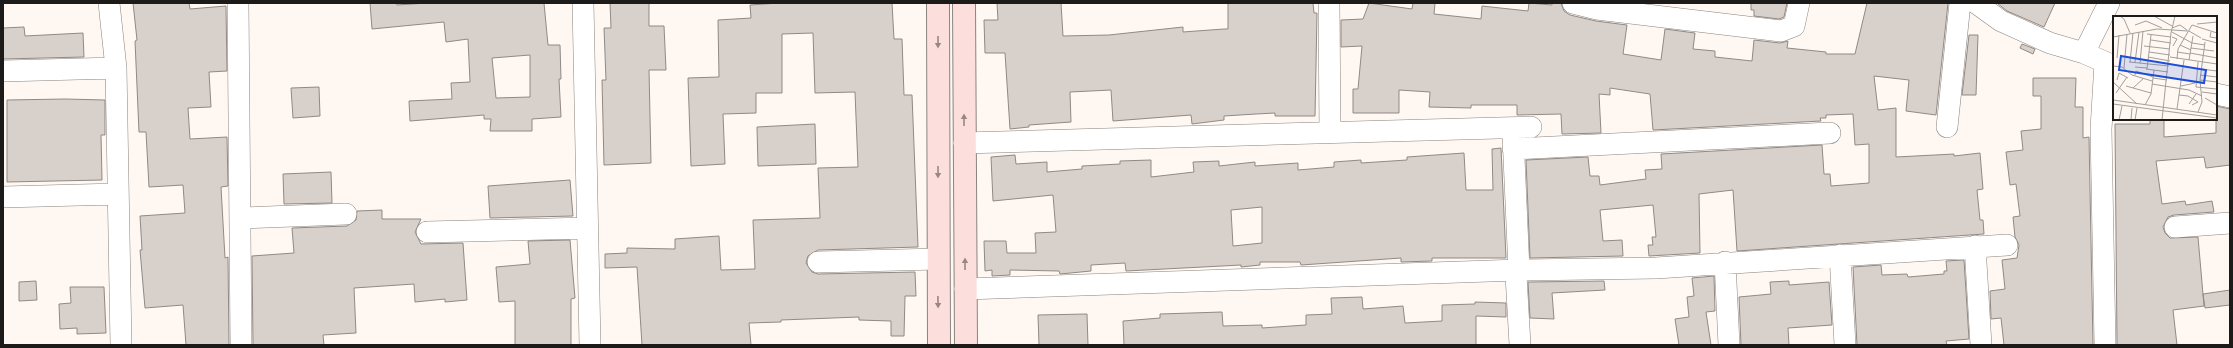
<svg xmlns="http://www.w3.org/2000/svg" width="2233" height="348" font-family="'IBM Plex Serif',serif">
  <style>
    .building { fill: #d7d0cb; stroke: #908985; fill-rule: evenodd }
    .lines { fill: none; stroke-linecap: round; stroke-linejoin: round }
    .street-casing { stroke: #8a847f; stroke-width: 22 }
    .secondary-casing { stroke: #8a847f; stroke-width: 24 }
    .street { stroke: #fff; stroke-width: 21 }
    .secondary { stroke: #fcdfdc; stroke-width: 22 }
    .oneway { fill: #988784 }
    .inset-road { fill: none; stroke: #a49f9b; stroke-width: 1 }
    .view { fill: #1d4ed8; fill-opacity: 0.15; stroke: #1d4ed8; stroke-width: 2 }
    .inset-edge { fill: none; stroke: #1d1b19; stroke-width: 2 }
  </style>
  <rect width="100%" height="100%" fill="#fef7f2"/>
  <path class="building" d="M133,3H189L190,9L226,6L227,71L209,72L211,107L188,108L190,139L227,137L228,186L221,187L225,258L228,257L229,345H186L183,305L145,308L140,250H142L140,216L185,213L183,185L149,187L146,132H139L135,41L137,40Z
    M370,3H396L397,5L427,3H544L548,45H560L561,79H559L561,117L532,119V131H490L491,119H484V115L410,121L409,101L452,99L451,83L470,82L468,39L446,42L444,22L372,29ZM530,55V97L496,98L492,58Z
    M610,3H649V26H664L666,70H649L651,163L604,165L602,80H606L604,28H611Z
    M779,3H892L894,39H902L904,95H912L918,247L818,250L808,256L806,263L812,272L818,274L915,272L916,296H905L904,336H891V321L859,320V317L781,320V322L749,323L751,345H642L637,267L605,268V254L627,253V248L675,249V239L719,236L721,270L755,269L753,220L820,218L818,168L858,167L855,92L815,93L813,33L782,34V93H756V113L723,114L725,164L691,166L688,78L719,77L718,20L751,18L750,5Z
    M997,3H1061L1063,36L1109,35L1183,27V32L1224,29H1228V3H1313L1314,13H1317L1315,116H1275V113L1256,114L1224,116V120L1192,124L1191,115L1113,121L1111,90L1070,92L1071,122L1029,125V127L1010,129L1005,53H985L984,20H998Z
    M1369,3L1412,9L1413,3H1435L1434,14L1481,19L1482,6L1528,11L1529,3L1552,5V3H1561L1564,11L1570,15L1596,21L1627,25L1623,54L1661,60L1665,29L1695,33L1693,49L1715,51V57L1752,61L1754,40L1780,43L1788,41L1787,48L1826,52V54H1855L1867,3H1948L1936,115L1906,111L1909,80L1874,76L1878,110L1896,108V157L1954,154V156L1980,153L1983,189L1977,190L1980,220H1983L1984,234L1737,251L1733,190L1699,194L1700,253L1649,256L1648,245H1653L1652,237H1656L1653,205L1600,210L1603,241L1622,240L1623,256L1530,258L1526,160L1588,157L1590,176H1599L1600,185L1646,179L1645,170L1662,169L1661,154L1822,145L1824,174H1830L1831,186L1869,183V144L1855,145L1853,114L1826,115V118H1820L1821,121L1653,130L1650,94L1610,88V95L1599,94L1601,133L1562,134L1561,114L1517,115V105H1471V108L1429,107L1430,92L1399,90V113H1353V89H1358L1362,46L1341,47V20L1363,19Z
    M1751,3H1787L1784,17L1779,19L1754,16V10H1751Z
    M1997,3H2055L2044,27L2007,11Z
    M24,27L25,36L83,33L84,57L3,59V28Z
    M1969,35H1978L1976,95H1962Z
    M2022,44L2035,49L2033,54L2020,48Z
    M2033,78H2076L2075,107H2083V138L2089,137L2093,345H2004L2001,318L1991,319L1990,291L2005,289L2002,260L2017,258L2019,245L2015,237L2013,217L2020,216L2016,184L2010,185L2006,152L2023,150L2021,131L2041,129V96H2033Z
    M319,87L320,116L293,118L291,88Z
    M65,99L105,100V135H101L102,180L7,182V100Z
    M2216,106L2230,109V165L2206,168L2204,157L2156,161L2162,204L2185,201L2186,205L2212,201L2214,212L2174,215L2168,217L2163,227L2165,233L2170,238L2198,237L2204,306L2173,310L2177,345H2117L2115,124H2150V119H2164V137L2216,133Z
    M815,124L816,164L758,166L757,127Z
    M1501,148L1506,258H1432V261L1401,262V258L1301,265L1300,262H1260V265L1241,267V265L1126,271L1125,263L1091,265V271L1060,274L1059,271L1010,270V275L992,276V270L985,271L984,241H1006L1007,253H1036L1035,233L1056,232L1053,195L993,201L991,157L1015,155L1016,164L1047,162V172L1082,169V166L1120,164V161L1151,160V177L1194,172L1193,162L1219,161V166L1255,162V166L1298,163V170L1334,167V162L1361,160V163L1407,160V157L1464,153L1466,190H1493L1492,149ZM1262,207V243L1233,246L1231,210Z
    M331,172L332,203L284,204L283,174Z
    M570,180L573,216L490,218L488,186Z
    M382,210V219H421L415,232L421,244L463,243L467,300L445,302V299L415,302L414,284L354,288L356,333L323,335L324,345H253L252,256L294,253L292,228L347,226L356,220L357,211Z
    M570,240L575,298L571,299V345H515V301L499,302L496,267L530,264L528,241Z
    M1964,260L1969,339L1946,341L1947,345H1857L1853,267L1881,265L1882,275L1907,274L1908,277L1944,274V271H1947L1946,261Z
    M1714,276L1715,311L1706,312L1711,345H1679L1675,319L1689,317L1687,297L1694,296L1692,278Z
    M36,281L37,300L19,301V282Z
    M1604,281L1605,290L1552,293L1554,319L1530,318L1528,282Z
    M1789,281V285L1829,282L1832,325L1788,328L1789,345H1741L1739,297L1771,294L1770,282Z
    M70,287H104L106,333L77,334V328L60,329L59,304L71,303Z
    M2230,290V305L2205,308L2203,294Z
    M1362,297L1363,309L1403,306L1405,323L1442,321V305L1475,304V302L1506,303V317L1476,316V345H1124L1123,321L1160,318V314L1222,312L1223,326L1262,325V328L1306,325V315L1332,314L1331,298Z
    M1087,314L1088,345H1039L1038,315Z"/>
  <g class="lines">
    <g class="street-casing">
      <path id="street" d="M109,3L116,68L121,345
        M238,3L241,345
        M583,3L590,345
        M1329,3L1330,133
        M1573,3L1597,9L1781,31L1794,26L1799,3
        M1976,3L2001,21L2050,43L2084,53L2114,66
        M2084,53L2109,3
        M2105,63L2101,129L2105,345
        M3,71L116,68
        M2216,94L2230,97
        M1947,127L1960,3
        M1513,135L1519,270L1516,275L1520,345
        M964,143L1531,127
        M1513,149L1830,133
        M3,197L118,194
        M240,218L346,214
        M2175,227L2230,223
        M427,232L587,228
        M1975,246L1981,345
        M1840,255L1845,345
        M818,262L938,259
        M1725,262L1729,345
        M965,289L1519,270L1656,268L2007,245"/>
    </g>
    <g class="secondary-casing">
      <path id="secondary" d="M938,3L939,345
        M964,3L966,345"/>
    </g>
    <use href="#street" class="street"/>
    <use href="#secondary" class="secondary"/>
  </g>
  <defs><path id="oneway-solid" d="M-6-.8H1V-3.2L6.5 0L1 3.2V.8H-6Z"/></defs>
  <g class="oneway">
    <use href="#oneway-solid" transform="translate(938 42) rotate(90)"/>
    <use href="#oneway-solid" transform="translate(964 120) rotate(-90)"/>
    <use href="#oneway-solid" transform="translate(938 172) rotate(90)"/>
    <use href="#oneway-solid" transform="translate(965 264) rotate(-90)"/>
    <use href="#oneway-solid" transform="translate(938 302) rotate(89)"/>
  </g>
  <g transform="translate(2113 16)">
    <rect width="104" height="104" fill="#fef7f2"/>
    <path class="inset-road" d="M7,0L11,3L17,17M41,0L59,10M84,8L104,6M22,9L33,5L49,12M59,12L67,9L74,14M76,15L88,22M59,16L79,27L92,29M98,16L97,21L104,22M34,18L58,21M0,21L44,13L75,15M59,21L64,23L60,30M89,23L104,27M38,24L58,27M67,29L78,34M31,30L57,33M78,32L101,35M36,36L57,39M64,36L77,38M77,37L104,42M35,41L57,45M57,41L104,48M4,42L6,19M64,43L65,33L79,9L104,17M76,44L80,20M16,46L56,50M17,46L20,17M22,46L26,16M85,46L83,71L104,73M27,47L30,15M0,50L9,51L19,59L39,65M22,51L34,52M11,52L14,18M33,53L55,56M34,53L38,19M88,53L104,55M22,59L23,55L40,61M87,59L104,61M40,62L54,64M4,64L6,57L15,62M87,64L104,66M0,66L24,88M39,68L76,74L89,80M13,70L38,77M68,70L82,67M20,72L31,62M89,76L104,78M3,77L14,61M66,79L75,80L85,86L79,89M92,82L104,89M0,84L104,99M0,88L104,102M76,88L83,78M32,89L38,78L41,54M64,93L71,44M85,96L89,86L87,64L92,26M6,104L9,90M18,104L19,92M22,104L24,92M49,104L58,17L62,0"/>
    <path class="view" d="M8,40L93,54L91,67L6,54Z"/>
    <rect width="104" height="104" class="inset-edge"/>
  </g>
  <rect width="2233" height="348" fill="none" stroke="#1d1b19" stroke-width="8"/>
</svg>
